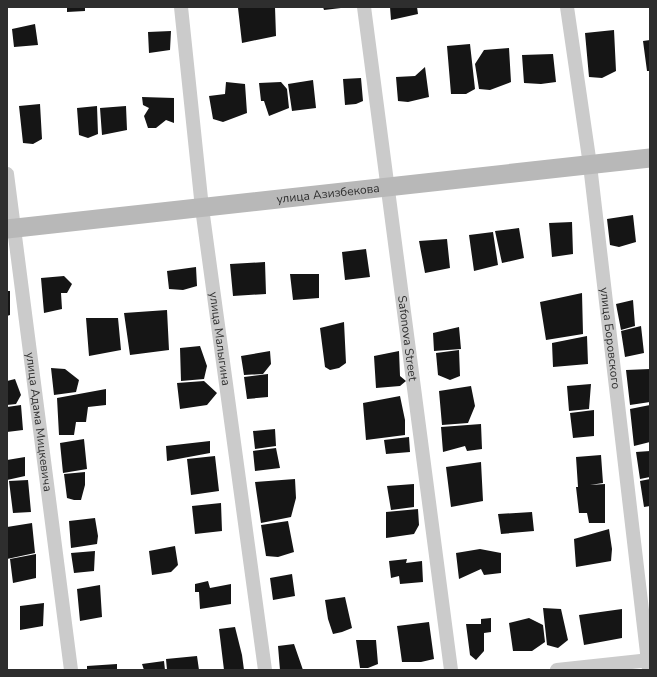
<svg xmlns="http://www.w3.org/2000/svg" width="657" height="677" font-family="'Nunito Sans',sans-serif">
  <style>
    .building { fill: #151515 }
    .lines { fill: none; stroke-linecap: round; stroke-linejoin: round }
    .street { stroke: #cbcbcb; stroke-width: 14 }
    .secondary { stroke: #b8b8b8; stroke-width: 19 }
    .labels { text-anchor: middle; stroke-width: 4; stroke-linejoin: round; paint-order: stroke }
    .street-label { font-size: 12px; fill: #2e2e2e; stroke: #fff }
  </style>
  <rect width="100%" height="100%" fill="#fff"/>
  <path class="building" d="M67,7H85V11L67,12Z
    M244,7H275L276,36L242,43L238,8Z
    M323,7H341V8L324,10Z
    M390,7H417L418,14L391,20Z
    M35,24L38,45L14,47L12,29Z
    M614,30L616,71L602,78L589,77L585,33Z
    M171,31L170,50L149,53L148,32Z
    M650,40V71H647L643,41Z
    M470,44L475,89L466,94H451L447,46Z
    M509,48L511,82L490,90L479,89L475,64L484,50Z
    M553,54L556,82L541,84L524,83L522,55Z
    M425,67L429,97L408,102L398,101L396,77L415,76Z
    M361,78L363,101L356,104L345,105L343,79Z
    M313,80L316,108L292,111L288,84Z
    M226,82L245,84L247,113L223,122L213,119L209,96L225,94Z
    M281,82L287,89L289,108L269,116L264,101H261L259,83Z
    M142,97L174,98V123L166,120L156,128H148L144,116L149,108L143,105Z
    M40,104L42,139L33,144L23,143L19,106Z
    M97,106L98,134L88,138L79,135L77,108Z
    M126,106L127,130L102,135L100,108Z
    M633,215L636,242L619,247L610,245L607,219Z
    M572,222L573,254L552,257L549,223Z
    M519,228L524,258L502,263L495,231Z
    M493,232L498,265L474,271L469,235Z
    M447,239L450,268L425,273L419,241Z
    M366,249L370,277L345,280L342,252Z
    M265,262L266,294L233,296L230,264Z
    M196,267L197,286L183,290L169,289L167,271Z
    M290,274H319V298L293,300Z
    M64,276L72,284L67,293H61L62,309L44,313L41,278Z
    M7,291H10V315L7,316Z
    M582,293L583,334L546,340L540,302Z
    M633,300L635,326L621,330L616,304Z
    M167,310L169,350L130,355L124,313Z
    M86,318H118L121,350L89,356Z
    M344,322L346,363L339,368L330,370L325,367L320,328Z
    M641,326L644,353L625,357L621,331Z
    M459,327L461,349L434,351L433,333Z
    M587,336L588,364L553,367L552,343Z
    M200,346L207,366L204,379L181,381L180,348Z
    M459,350L460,376L450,380L438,375L436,353Z
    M270,351L271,364L263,374L244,375L241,356Z
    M399,351L400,376L406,381L400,386L376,388L374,356Z
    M51,368L65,369L79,380L76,392L54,395Z
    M650,369V402L630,405L626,370Z
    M268,374V397L247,399L244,377Z
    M15,379L21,395L16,404L7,405V381Z
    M204,381L217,393L207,405L180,409L177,383Z
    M591,384L589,409L569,411L567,386Z
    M471,386L475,406L468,423L442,425L439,391Z
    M106,389V405L88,407L86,422H76L74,435H59L57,398Z
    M400,396L405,420V435L366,440L363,403Z
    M21,405L23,430L7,432V407Z
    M650,405V442L634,446L630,409Z
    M594,410V436L573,438L570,413Z
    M481,424L482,449L467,451L465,446L443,452L441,427Z
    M275,429L276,446L255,449L253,431Z
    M409,437L410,452L386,454L384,440Z
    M84,439L87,469L63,473L60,443Z
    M210,441V453L167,461L166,446Z
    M276,448L280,468L255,471L253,451Z
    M650,451V477L640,479L636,452Z
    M601,455L603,483L590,485L605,484V523H589L587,513H579L576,487H578L576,457Z
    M215,456L219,491L191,495L187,459Z
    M25,457V476L7,480V460Z
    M481,462L483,501L451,507L446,467Z
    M85,472V485L81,500H74L67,498L64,474Z
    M295,479L296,498L291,517L261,523L255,482Z
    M650,479V506L644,507L640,481Z
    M28,480L31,512L13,513L9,481Z
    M414,484V507L391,510L387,486Z
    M221,503L222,531L195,534L192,506Z
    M418,509L419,525L414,534L386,538V512Z
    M532,512L534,531L501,534L498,514Z
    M95,518L98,536L97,544L71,548L69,521Z
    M288,521L294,552L278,557L266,556L261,525Z
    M32,523L35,553L7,559V527Z
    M609,529L612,549L611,561L576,567L574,539Z
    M175,546L178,565L171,572L152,575L149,551Z
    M480,549L501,553V573L484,575L481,569L459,579L456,553Z
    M95,551L94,571L74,573L71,553Z
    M36,554V578L13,583L10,559Z
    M407,559L406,563L422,561L423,582L400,584L399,576L391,578L389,561Z
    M292,574L295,596L273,600L270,578Z
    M208,581L210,588L231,584V604L200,609L199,592H195V584Z
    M100,585L102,617L80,621L77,589Z
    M345,597L352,628L342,632L333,634L328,619L325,600Z
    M44,603L43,626L20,630V606Z
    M543,608L561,609L568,640L558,648L547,645Z
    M622,609V638L584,645L579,615Z
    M491,618V632L484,633V651L476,660L470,655L466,624H481V619Z
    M529,618L543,625L545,642L532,651H513L509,623Z
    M429,622L434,659L421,662H402L397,626Z
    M235,627L242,655L244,670H224L219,629Z
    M356,640H376L378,664L368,668H360Z
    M294,644L303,670H280L278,646Z
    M197,656L199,670H167L166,659Z
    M164,661L165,670H144L142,664Z
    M117,664V670H87V666Z"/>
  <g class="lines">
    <g class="street">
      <path id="s1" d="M181,7L202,208L265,670"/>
      <path id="s2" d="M364,7L451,670"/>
      <path id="s3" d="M567,7L590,165L649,670"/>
      <path id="s4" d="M7,174L71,670"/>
      <path d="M557,670L650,660"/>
    </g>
    <path class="secondary" id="s5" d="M7,229L650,158"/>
  </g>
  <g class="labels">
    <g class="street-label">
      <text dy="4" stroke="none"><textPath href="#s5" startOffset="323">улица Азизбекова</textPath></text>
      <text dy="4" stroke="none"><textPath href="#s2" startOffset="334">Safonova Street</textPath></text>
      <text dy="4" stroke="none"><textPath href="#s3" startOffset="334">улица Боровского</textPath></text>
      <text dy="4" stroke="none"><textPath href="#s1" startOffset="334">улица Малыгина</textPath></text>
      <text dy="4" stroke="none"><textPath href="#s4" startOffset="250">улица Адама Мицкевича</textPath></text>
    </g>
  </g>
  <rect width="657" height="677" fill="none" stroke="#2e2e2e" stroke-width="16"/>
</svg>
